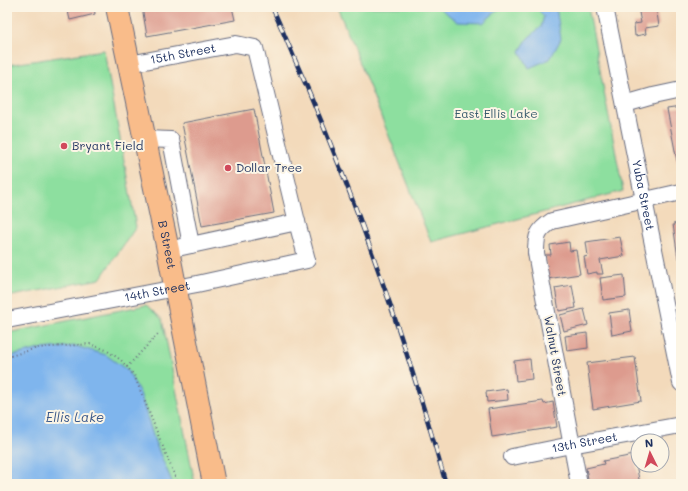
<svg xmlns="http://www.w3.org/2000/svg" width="688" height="491" font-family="Mali,sans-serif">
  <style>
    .green { fill: #8ddf9f; stroke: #54877e }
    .water { fill: #7fb5ed; stroke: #4d72a6 }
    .building { fill: #dd9b8e }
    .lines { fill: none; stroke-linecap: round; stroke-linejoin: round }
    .minor-casing { stroke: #676b7f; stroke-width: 18 }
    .highway-casing { stroke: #676b7f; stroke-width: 24 }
    .path { stroke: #676b7f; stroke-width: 2; stroke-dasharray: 1 3; stroke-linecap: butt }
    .minor { stroke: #fff; stroke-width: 16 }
    .highway { stroke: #f9bc8a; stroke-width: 22 }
    .rail-casing { stroke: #1b2f5e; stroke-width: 4.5 }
    .rail { stroke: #fcf5e5; stroke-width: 3; stroke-dasharray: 9; stroke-linecap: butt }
    .poi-dot { fill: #d1495b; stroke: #fcf5e5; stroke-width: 1.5 }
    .labels { text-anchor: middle; stroke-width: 4; stroke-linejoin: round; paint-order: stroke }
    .street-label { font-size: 12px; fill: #1b2f5e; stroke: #fcf5e5 }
    .park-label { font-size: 12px; fill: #385b6e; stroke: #fcf5e5 }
    .poi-label { font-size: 12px; fill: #1b2f5e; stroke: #fcf5e5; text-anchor: start }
    .water-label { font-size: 13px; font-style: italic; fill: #395789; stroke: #fcf5e5 }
  </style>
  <rect width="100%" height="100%" fill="#fcf5e5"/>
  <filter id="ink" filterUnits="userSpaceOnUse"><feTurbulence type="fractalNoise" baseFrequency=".025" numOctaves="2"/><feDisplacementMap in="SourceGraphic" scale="8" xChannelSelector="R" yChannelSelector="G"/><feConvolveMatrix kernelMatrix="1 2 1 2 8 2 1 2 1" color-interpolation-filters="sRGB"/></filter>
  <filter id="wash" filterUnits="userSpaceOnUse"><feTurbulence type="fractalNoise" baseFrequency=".012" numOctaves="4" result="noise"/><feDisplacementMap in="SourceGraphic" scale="16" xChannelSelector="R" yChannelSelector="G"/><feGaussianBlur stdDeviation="0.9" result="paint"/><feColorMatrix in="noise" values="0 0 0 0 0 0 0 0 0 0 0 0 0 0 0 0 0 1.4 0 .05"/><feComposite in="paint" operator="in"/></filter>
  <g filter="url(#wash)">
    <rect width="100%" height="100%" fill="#f3dabb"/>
    <path class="green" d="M337,7H588L623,191L431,242L354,48Z
      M104,50L136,227L100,279L7,297V65Z
      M146,305L162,319L195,484H7V333Z"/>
    <path class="water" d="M438,7H501L483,23L458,22Z
      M535,7H556L561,39L550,59L529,68L520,51L528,38L541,27L544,16Z
      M76,346L106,355L127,370L140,393L155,442L173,484H7V357L40,349Z"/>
    <g id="blocks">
      <path class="building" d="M67,7H94L95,14L70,20Z
        M142,7H232L235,20L147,36Z
        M638,7H656L659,26L645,28L646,34L635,36L634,24L641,23Z
        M681,107V160L677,161L667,109Z
        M254,109L274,213L202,226L182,123Z
        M681,223V258H678L673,224Z
        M620,237L624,256L600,260L603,274H597V272L587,274L584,257L588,256L586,242Z
        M569,242L570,251L576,250L580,274L547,279L545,255H551L550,245Z
        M624,275L626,297L603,300L600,278Z
        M572,285L576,308L559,311L555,288Z
        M584,309L588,325L564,331L560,315Z
        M629,310L632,331L612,335L609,313Z
        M587,333L588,348L567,351L565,336Z
        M635,357L641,401L593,409L587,363Z
        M530,359L532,379L516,381L514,361Z
        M507,389L508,400L487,402L486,392Z
        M543,401L544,404L553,402L557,427L492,437L488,409Z
        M634,455L640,484H589L586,468L604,464L603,461Z"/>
    </g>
  </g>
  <g filter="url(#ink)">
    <use href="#blocks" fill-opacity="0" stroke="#676b7f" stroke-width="1"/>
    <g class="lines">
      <g class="minor-casing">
        <g id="minor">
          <path id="s1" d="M605,7L681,383"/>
          <path id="s2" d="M129,64L236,44L255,48L297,222L168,250"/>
          <path d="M625,104L653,96L681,90"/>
          <path d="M145,139L171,140L191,245"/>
          <path id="s3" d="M7,320L197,284L307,260L297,222"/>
          <path id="s4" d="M512,457L571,445L681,425"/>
          <path d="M579,484L536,253C536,236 537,231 552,221L681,192"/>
        </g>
      </g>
      <g class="highway-casing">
        <g id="highway">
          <path id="s5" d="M117,7L168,250L214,484"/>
        </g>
      </g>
      <path class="path" d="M7,357L37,348L90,344L106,350L121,360L134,375L178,484
        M127,367L158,334"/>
      <use href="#minor" class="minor"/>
      <use href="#highway" class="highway"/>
      <g class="rail-casing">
        <path id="rail" d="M272,7C284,33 295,61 307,87C362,216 408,349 446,484"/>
      </g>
      <use href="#rail" class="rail"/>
    </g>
  </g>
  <g class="poi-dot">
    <circle cx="64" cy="146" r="4"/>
    <circle cx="228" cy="168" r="4"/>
  </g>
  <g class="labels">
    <g class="street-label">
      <text dy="4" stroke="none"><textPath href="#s2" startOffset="55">15th Street</textPath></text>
      <text dy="4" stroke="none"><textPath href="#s1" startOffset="192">Yuba Street</textPath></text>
      <text dy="4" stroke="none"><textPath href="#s5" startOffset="243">B Street</textPath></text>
      <text dy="4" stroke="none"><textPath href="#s3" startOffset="153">14th Street</textPath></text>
      <text transform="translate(555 356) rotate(80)" y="4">Walnut Street</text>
      <text dy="4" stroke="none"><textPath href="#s4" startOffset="74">13th Street</textPath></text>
    </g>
    <g class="park-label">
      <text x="496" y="118">East Ellis Lake</text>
    </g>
    <g class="poi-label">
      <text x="72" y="150">Bryant Field</text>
      <text x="236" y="172">Dollar Tree</text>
    </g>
    <g class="water-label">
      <text x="75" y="422">Ellis Lake</text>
    </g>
  </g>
  <rect width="688" height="491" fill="none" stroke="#fcf5e5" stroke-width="24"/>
  <g transform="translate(650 453) rotate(355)"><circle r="19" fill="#fcf5e5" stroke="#a2a6af"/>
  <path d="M0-3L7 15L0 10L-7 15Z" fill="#d1495b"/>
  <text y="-6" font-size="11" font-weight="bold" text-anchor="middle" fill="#1b2f5e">N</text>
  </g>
</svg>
